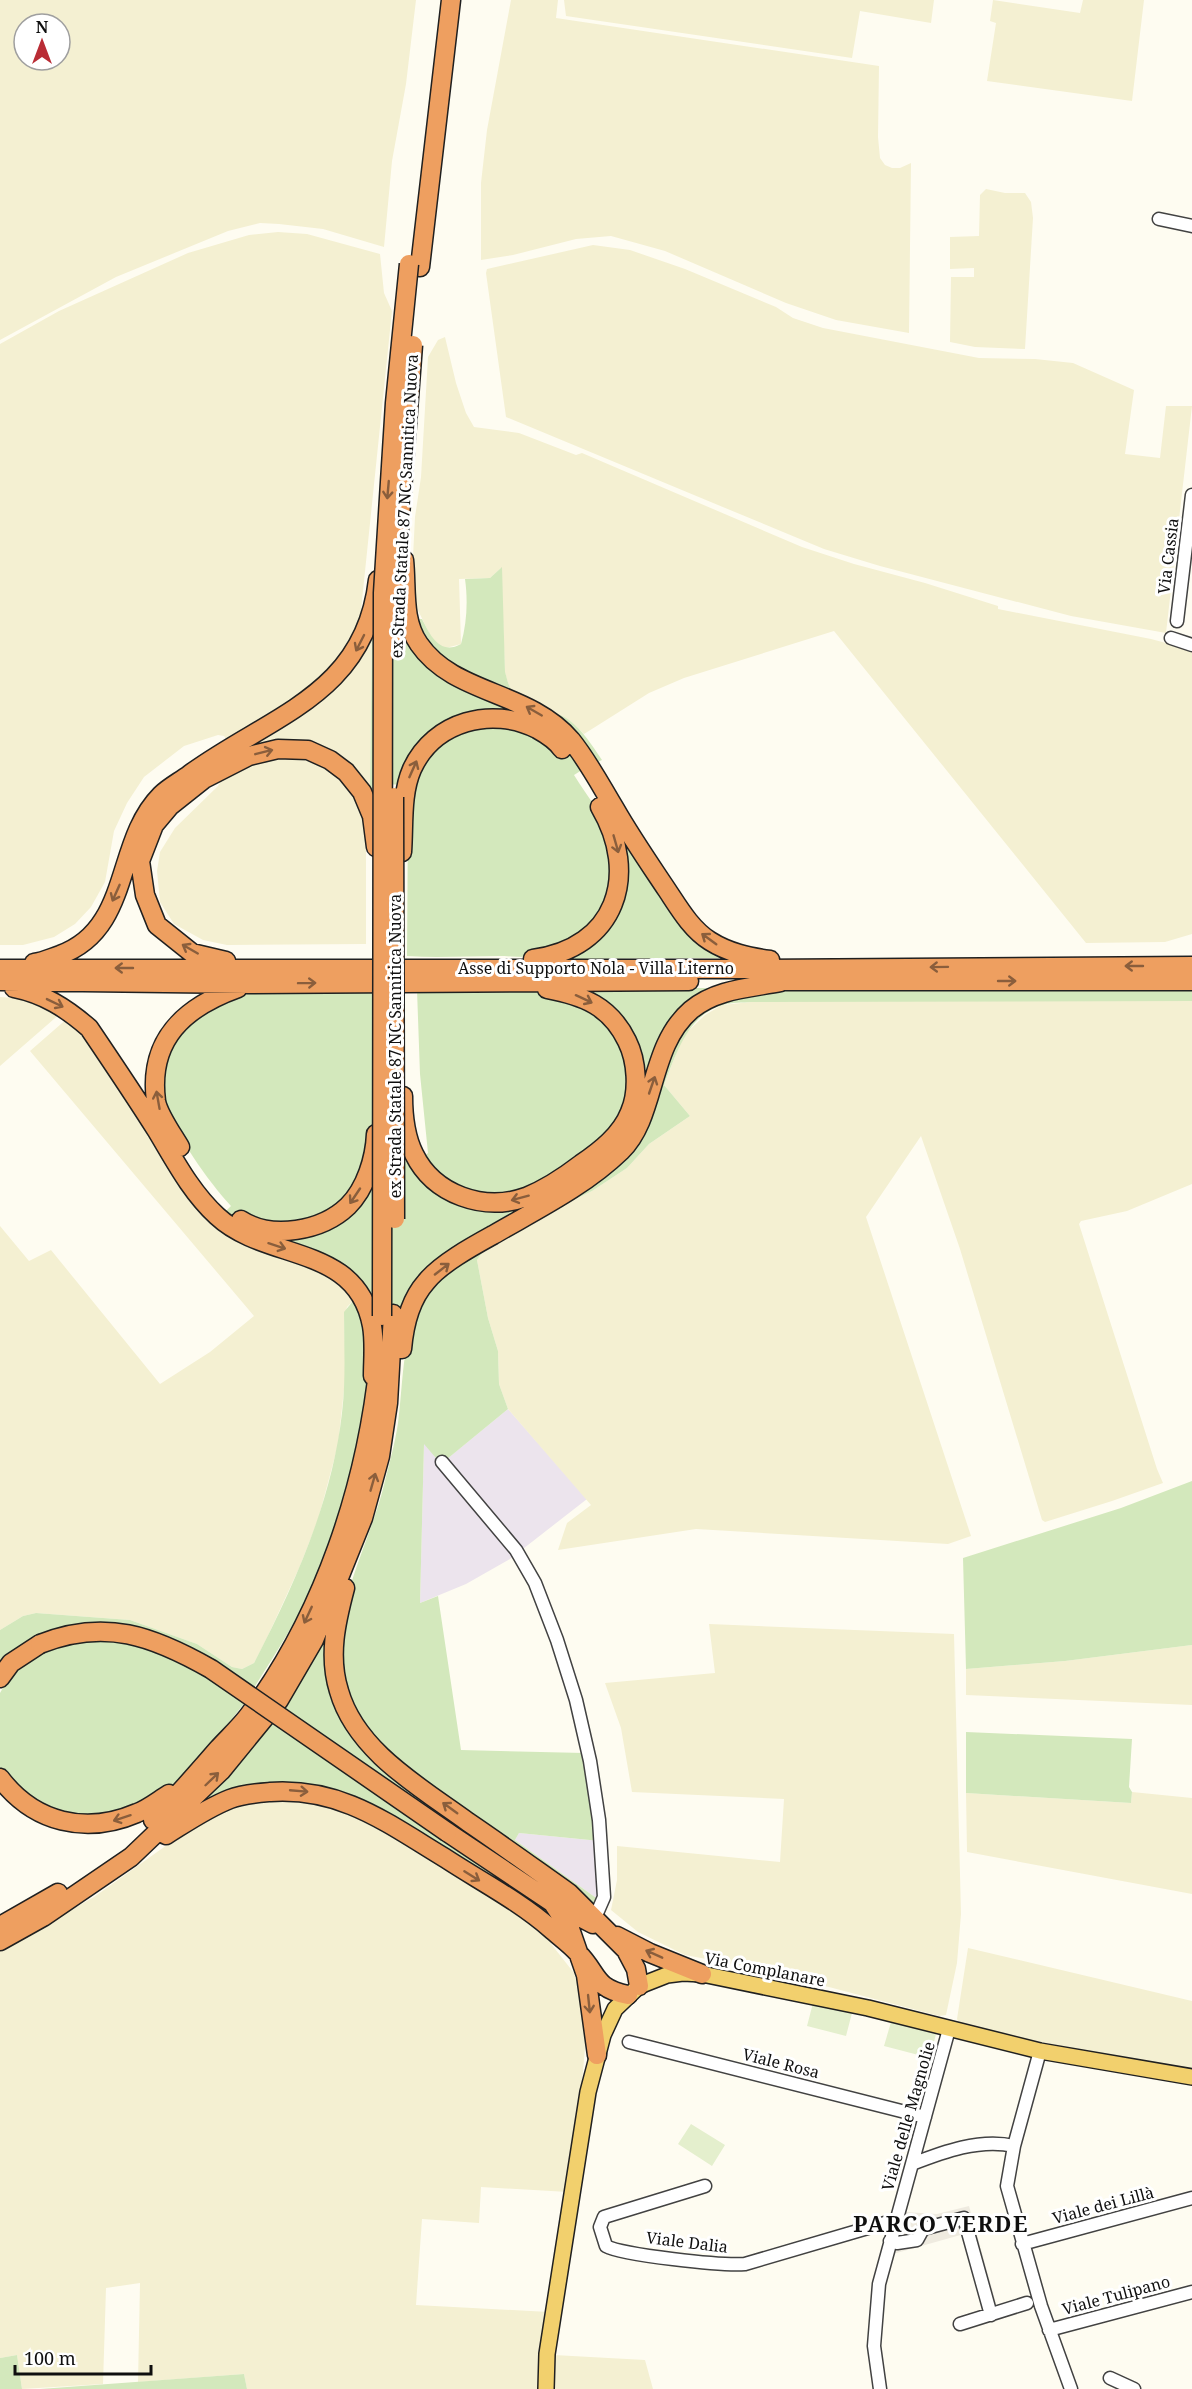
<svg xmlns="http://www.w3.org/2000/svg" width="1192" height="2389" font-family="'Noto Serif',serif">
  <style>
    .industrial { fill: #ece4ed }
    .farmland { fill: #f4f0d2; fill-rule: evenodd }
    .green { fill: #d3e8bc }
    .pitch { fill: #e4efcd }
    .plaza { fill: #efebe0 }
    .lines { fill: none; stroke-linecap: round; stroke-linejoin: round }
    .minor-casing { stroke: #424242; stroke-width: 15 }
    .major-casing { stroke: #202020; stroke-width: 18 }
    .highway-casing { stroke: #202020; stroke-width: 21 }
    .minor { stroke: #fff; stroke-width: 12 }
    .major { stroke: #f2d06d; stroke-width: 15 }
    .highway { stroke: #ee9f60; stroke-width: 18 }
    .highway-bridge-casing { stroke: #202020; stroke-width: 21; stroke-linecap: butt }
    .highway-bridge { stroke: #ee9f60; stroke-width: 18 }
    .oneway { stroke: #8a5e3c }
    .labels { text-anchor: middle; stroke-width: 6; stroke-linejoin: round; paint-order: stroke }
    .street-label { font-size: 16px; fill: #0f0f0f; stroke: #fff }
    .district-label { font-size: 22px; font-weight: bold; letter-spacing: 1.5px; fill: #0f0f0f; stroke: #fff }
  </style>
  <rect width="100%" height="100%" fill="#fefcf1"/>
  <path class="industrial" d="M508,1409L587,1499L510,1559L466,1584L420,1603L424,1443L442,1463Z
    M519,1833L600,1841L599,1900L515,1840Z"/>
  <path class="farmland" d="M0,0H416L406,84L392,161L384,247L323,229L279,224L260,223L228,231L116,277L0,340ZM24,24H60V60H24Z
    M511,0H558L556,18L879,66L878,137L880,158L885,165L892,168H900L911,163L909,333L836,320L786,303L665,251L611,236L576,239L513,255L481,260V183L487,130Z
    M564,0H934L931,23L860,11L852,58L566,16Z
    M993,0L1080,13L1083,0H1144L1132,101L987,81L996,23L990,21Z
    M986,189L1005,193H1025L1031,202L1033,218L1025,349L975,347L950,342L951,277H974V268L950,269V237L979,236L980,195Z
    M278,232L307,234L380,254L384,293L392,311L361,610L372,627L370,790L366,842V944L227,945L203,940L174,924L160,902L157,871L160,852L175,828L218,786L227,771L234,750L224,736L218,735L184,746L144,777L127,803L114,831L105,882L91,907L75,924L54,937L23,945H0V344L59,311L188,253L249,235Z
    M593,245L630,250L685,269L776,307L793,318L823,328L979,358L1035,359L1073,363L1134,390L1125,454L1160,458L1166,406H1192L1166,633L1071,616L880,566L824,549L506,417L486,273L487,269Z
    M445,337L456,383L466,413L474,427L519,433L576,455L582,453L802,547L854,564L925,583L998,606V609L1151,639L1192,650V934L1165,942L1086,943L834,631L684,678L649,693L584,734L570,721L528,701L510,689L505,673L501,568L490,578L459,579L461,644L446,648L437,644L432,639L413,600V557L415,517L421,477L428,357L438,340Z
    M0,997L29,999L62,1012L0,1066Z
    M960,999L1192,1001V1184L1127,1211L1081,1221L1079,1224L1157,1469L1163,1483L1112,1501L1045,1522L1042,1520L960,1249L921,1136L866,1217L971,1536L948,1544L696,1529L558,1550L567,1523L591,1505L508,1409L499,1384L498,1351L488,1318L477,1260L482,1253L545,1214L592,1191L627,1168L649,1144L690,1116L664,1085L683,1036L705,1015L722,1005L751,1002Z
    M69,1017L103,1060L207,1218L230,1237L273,1254L314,1267L338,1283L353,1301L347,1307L344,1320L346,1371L338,1445L318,1520L300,1566L266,1640L254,1663L242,1669L232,1667L197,1644L130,1620L36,1613L23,1616L0,1630V1226L29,1261L51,1250L160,1384L210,1352L254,1316L30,1051Z
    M709,1624L954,1634L961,1914L957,1963L946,2015L939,2016L829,1987L744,1970V1966L685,1955L638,1932L611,1910L617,1880V1846L780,1862L784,1799L632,1792L621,1728L605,1683L715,1673Z
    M1192,1645V1705L966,1695V1669L1065,1661Z
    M1132,1792L1192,1798V1894L967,1852L966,1793L1131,1803Z
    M258,1800H312L376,1824L537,1926L574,1973L582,2000L586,2037L577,2138L568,2192L481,2187L479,2223L422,2219L416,2305L549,2312L542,2346L539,2389H247L244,2374L138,2382L140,2283L106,2288L103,2384L22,2389L17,2355L0,2358V1950L94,1897L202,1820L231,1808Z
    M968,1948L1192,2001V2070L1115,2057L962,2026L959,2024L957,2019Z
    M554,2355L645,2360L653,2389H553Z"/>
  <path class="green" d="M502,567L505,672C507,678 508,686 512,690C527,706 552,708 569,720C583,731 592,745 602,760L586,768L673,910L690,930L728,958L563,959V956C620,930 639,873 611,818C602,801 592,786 582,770L574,775C587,796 605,818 612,842C626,892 594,944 544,955C529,959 514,956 499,956C468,956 437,958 407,956L408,812L413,811V784L376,785V804L370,790L372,627L405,619H422C430,635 440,656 461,644C467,623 468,600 465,579L490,578Z
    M577,988H720C644,1021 662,1083 622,1140C610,1158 591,1169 573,1180L579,1188C603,1174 628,1155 641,1129C663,1084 662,1020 716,1000C743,990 774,990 802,988H1192V1001L751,1002C742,1003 732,1002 723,1005C687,1015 676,1055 664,1085L690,1116L649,1144L627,1168L592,1191L545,1214L482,1253L477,1260L488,1318L498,1351L499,1384L508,1409L441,1464L424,1444L420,1603L438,1596L461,1750L584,1753L600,1841L519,1833L515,1840L599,1900L597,1909C538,1866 478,1825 421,1779C400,1762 376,1747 361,1724C349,1705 338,1679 338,1656C338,1597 370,1541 384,1485C389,1464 395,1444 398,1423C403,1387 402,1338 419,1307L409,1302L405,1308H375C369,1298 362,1286 353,1277C316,1243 261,1247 223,1214L231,1206C208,1181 175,1135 166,1102C153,1052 185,1008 233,995C252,990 272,991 292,991C319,990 347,990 374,990L372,1136H368L366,1167L405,1169V1142L415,1164L428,1153L420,1074L417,990C461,990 523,984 564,997C572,999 582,1002 590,1006C631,1031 646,1092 614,1130C600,1147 581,1158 563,1170L570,1178C594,1162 616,1148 630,1122C657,1073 630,1008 577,991Z
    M353,1301C356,1307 364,1314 365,1320C381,1387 342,1521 314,1583C297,1621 274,1656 252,1691L200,1660L65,1628L33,1638L7,1655L0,1663V1630L23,1616L36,1613L130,1620L197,1644L232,1667L242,1669L254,1663C295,1584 332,1501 342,1413C346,1379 344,1346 344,1312Z
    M1192,1481V1645L1065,1661L966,1669L963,1558L1121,1508Z
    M329,1619L354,1731L565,1898L553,1914L552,1920L315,1788L192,1811Z
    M86,1636L144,1644L196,1669L246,1701L205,1753L184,1775L156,1798L113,1817L54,1813L6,1779L0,1768V1693L8,1679L19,1666L39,1652Z
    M966,1732L1132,1739L1129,1787L1132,1792L1131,1803L966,1793Z
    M17,2355L22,2389H0V2358Z
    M244,2374L247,2389H40Z"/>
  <path class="pitch" d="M813,2003L852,2013L846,2036L807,2026Z
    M891,2022L936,2034L930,2058L884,2046Z
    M691,2124L725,2145L712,2166L678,2144Z"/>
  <path class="plaza" d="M969,2206L996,2303L983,2307L964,2234L893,2254L905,2212L937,2214Z"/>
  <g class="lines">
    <g class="minor-casing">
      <path id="minor" d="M1159,219L1192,226
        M1177,621L1192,495
        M1171,638L1192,645
        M442,1462L516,1550L535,1583L557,1640L576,1700L590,1761L599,1820L604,1897L594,1920
        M629,2042L925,2117
        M1040,2051L1014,2146L1007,2186L1041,2306L1071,2389
        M912,2164C943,2152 980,2138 1014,2146
        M705,2186L604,2217L600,2227L606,2246C622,2255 723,2266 745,2264L895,2220
        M890,2241L897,2243L917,2240L923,2229L964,2218L991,2315
        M1022,2244L1192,2198
        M960,2324L1027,2303
        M1049,2330L1192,2292
        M1110,2378L1134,2389
        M880,2389L874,2346L879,2284L949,2029"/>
    </g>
    <g class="major-casing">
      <path id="major" d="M546,2389L547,2354L588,2092L603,2035L615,2009L639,1986L667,1975L683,1973L702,1974L868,2008L1040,2051L1192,2077"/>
    </g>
    <g class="highway-casing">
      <path id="highway" d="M420,267L451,0
        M404,560C407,588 402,620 419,644C454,695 528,690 571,740C588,761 601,786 615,809C631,837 649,863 667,890C679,908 691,929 710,941C729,953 749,957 770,960
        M402,852C404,825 401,794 412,769C434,721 492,706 537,729C546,734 556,740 562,749
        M533,959C616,948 640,875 600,807
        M226,961L192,953L157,925L145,895L140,861L154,825L170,806L204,779L249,756L278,749L308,750L330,760L346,772L362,792L372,816L376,847
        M34,963C43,962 51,958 60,955C132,929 114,842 161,795C169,787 181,781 190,774C271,715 365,695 378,580
        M0,969H754L1192,966
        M0,981L248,984L689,981
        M768,981H1192
        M14,988C44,994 66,1008 89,1028C112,1062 135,1096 157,1131C175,1161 191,1192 217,1216C266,1262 357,1243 372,1326C375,1343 373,1360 373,1376
        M403,1096C403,1115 405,1136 414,1154C434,1195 484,1212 526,1197C546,1189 564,1177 581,1164C600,1151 621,1135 630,1112C639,1091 637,1061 627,1041C610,1006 584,996 547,989
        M180,1147C173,1135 158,1114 156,1101C148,1039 185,1007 238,988
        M241,1220C272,1240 322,1231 348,1206C366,1188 375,1158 376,1134
        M402,1349C404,1326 410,1300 426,1282C440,1264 473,1246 493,1235C536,1210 585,1186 621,1151C657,1116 648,1047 691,1010C716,989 750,988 781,982
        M345,1588C336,1622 328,1656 339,1691C356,1751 420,1787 468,1822C502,1845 535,1869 569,1893L626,1950L636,1969L639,1986
        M0,1678L11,1663L40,1644
        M0,1778C34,1823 86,1835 137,1813C148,1809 159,1800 169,1794
        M153,1820C176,1798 197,1773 218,1749C228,1738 240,1727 249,1715C324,1614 366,1487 379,1363
        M447,1832L553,1903L593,1924
        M166,1835C187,1822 207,1808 230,1799C242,1794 257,1793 270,1792C341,1787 387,1823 445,1858C480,1881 519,1901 551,1929C560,1937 570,1944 578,1953C599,1974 593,1988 628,1995
        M554,1905L570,1929L586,1975L597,2055
        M0,1926L58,1893
        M617,1936L650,1953L702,1974
        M0,1941L43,1917L131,1857L221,1771L279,1700L314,1640L363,1518L380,1456L388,1403L393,1314"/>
    </g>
    <use href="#minor" class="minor"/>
    <use href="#major" class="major"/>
    <use href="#highway" class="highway"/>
    <g class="highway-bridge-casing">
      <path id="highway-bridge" d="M395,634L396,569L413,345
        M394,797L395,1219
        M382,1316L383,593L395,403L409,264
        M40,1644C105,1618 153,1636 211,1669L447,1832"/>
    </g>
    <use href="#highway-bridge" class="highway-bridge"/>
  </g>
  <defs><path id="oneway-shaft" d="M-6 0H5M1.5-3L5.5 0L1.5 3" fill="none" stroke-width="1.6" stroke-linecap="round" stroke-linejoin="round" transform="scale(1.5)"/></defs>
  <g class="oneway">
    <use href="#oneway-shaft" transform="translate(388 490) rotate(95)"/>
    <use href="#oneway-shaft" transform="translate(360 643) rotate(117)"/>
    <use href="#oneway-shaft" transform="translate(534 711) rotate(-150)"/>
    <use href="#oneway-shaft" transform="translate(264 752) rotate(-14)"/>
    <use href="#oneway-shaft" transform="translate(413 769) rotate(-66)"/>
    <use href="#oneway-shaft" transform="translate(616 844) rotate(74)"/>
    <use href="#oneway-shaft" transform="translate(116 893) rotate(114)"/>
    <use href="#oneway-shaft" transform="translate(709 939) rotate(-144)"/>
    <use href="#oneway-shaft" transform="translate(190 949) rotate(-150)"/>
    <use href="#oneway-shaft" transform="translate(1134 966) rotate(180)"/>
    <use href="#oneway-shaft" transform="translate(939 967) rotate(179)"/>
    <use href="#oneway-shaft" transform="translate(124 968) rotate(180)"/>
    <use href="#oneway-shaft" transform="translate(1007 981)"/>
    <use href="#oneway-shaft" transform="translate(307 983) rotate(-1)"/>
    <use href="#oneway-shaft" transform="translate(584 999) rotate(25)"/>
    <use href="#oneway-shaft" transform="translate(55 1003) rotate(26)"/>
    <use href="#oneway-shaft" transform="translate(652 1085) rotate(-71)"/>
    <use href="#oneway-shaft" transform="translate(158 1100) rotate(-100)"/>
    <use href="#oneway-shaft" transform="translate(355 1196) rotate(124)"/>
    <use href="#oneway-shaft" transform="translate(520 1198) rotate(165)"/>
    <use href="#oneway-shaft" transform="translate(277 1246) rotate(18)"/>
    <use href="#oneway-shaft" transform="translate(442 1269) rotate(-38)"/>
    <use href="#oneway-shaft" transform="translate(373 1482) rotate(-74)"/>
    <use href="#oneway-shaft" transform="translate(308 1615) rotate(115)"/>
    <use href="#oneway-shaft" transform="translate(212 1779) rotate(-44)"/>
    <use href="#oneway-shaft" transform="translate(299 1791) rotate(5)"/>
    <use href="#oneway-shaft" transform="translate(450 1808) rotate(-144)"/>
    <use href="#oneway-shaft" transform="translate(122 1818) rotate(162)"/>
    <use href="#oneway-shaft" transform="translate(472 1876) rotate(32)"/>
    <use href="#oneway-shaft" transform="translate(654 1954) rotate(-156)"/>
    <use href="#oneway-shaft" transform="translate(589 2004) rotate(84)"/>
  </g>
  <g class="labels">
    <g class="street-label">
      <text transform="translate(404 506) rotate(-87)" y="6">ex Strada Statale 87 NC Sannitica Nuova</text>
      <text transform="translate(1168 556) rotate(-83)" y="6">Via Cassia</text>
      <text x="596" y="974">Asse di Supporto Nola - Villa Literno</text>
      <text transform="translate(395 1046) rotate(-90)" y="6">ex Strada Statale 87 NC Sannitica Nuova</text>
      <text transform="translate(765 1969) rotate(11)" y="6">Via Complanare</text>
      <text transform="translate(781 2063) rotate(14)" y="6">Viale Rosa</text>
      <text transform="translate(908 2116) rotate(-74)" y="6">Viale delle Magnolie</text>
      <text transform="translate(1103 2205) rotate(-15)" y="6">Viale dei Lillà</text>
      <text transform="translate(687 2242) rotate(7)" y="6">Viale Dalia</text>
      <text transform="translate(1116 2295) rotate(-15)" y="6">Viale Tulipano</text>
    </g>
    <g class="district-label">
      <text x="941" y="2232">PARCO VERDE</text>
    </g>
  </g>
  <g transform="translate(42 42)"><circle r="28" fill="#ffffff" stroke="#9f9f9f" stroke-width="1.5"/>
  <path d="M0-4.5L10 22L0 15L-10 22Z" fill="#b92c35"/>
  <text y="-9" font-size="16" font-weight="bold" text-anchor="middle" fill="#0f0f0f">N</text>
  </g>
  <path d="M15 2365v9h136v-9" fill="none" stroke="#0f0f0f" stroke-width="3"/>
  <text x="24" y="2365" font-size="18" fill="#0f0f0f" stroke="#ffffff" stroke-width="4.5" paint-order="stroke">100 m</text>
</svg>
